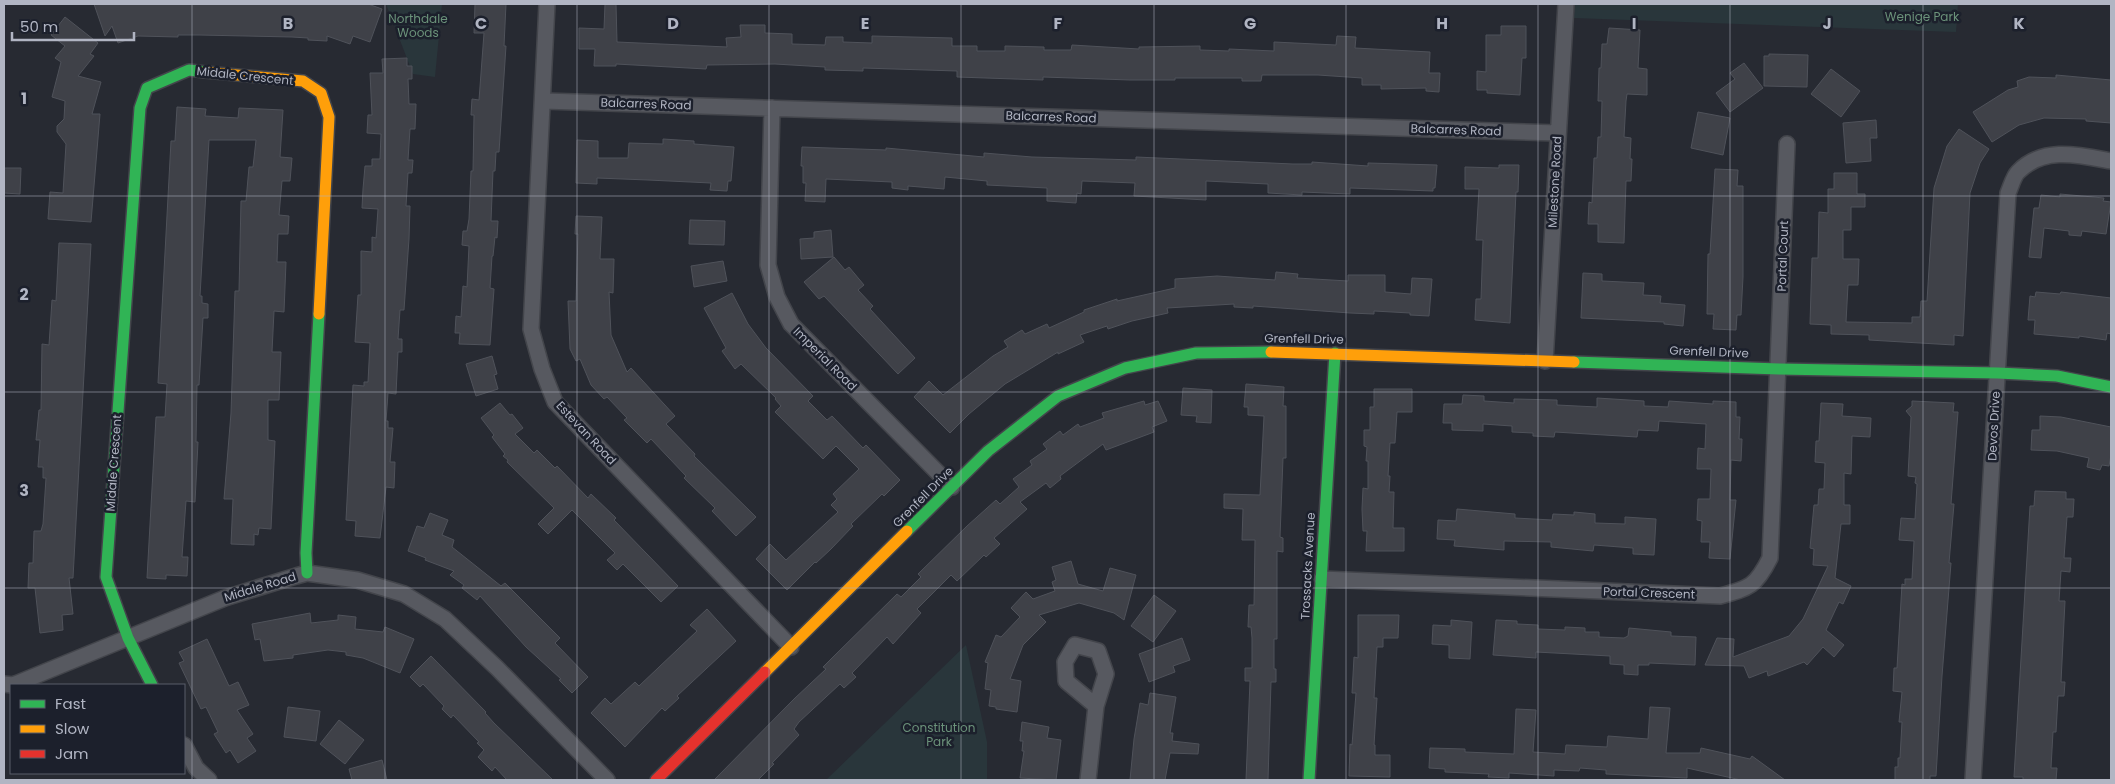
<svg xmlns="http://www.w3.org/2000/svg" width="2115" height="784" font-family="Poppins,sans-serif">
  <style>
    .green { fill: #29363b }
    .building { fill: #3f4148; stroke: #4f525a }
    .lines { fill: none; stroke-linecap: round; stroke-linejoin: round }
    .street-casing { stroke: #43454b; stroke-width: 18 }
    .fast-casing { stroke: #43454b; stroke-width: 14 }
    .slow-casing { stroke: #43454b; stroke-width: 14 }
    .jam-casing { stroke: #43454b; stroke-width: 14 }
    .street { stroke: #575960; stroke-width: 15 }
    .fast { stroke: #30b455; stroke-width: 11 }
    .slow { stroke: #ff9f0a; stroke-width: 11 }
    .jam { stroke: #e5322d; stroke-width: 11 }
    .grid { fill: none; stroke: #b1b5c3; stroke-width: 1; stroke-opacity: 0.55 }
    .labels { text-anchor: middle; stroke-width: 5; stroke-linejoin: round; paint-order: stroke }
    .park-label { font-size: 12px; fill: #6b927a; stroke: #1c202c }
    .street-label { font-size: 12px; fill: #b1b5c3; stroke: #1c202c }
    .grid-label { font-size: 16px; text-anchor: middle; font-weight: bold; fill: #b1b5c3; stroke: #1c202c; stroke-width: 5; stroke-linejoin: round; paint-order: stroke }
  </style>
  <rect width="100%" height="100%" fill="#272a32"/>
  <path class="green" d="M386,4H442L435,77L413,74Z
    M1575,4H1958L1956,32L1574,18Z
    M966,645L987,742V780H826Z"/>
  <path class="building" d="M94,4H368L382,9L370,42L353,36L350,44L327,36V41L308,40V38L292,37L199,35H178V37L138,36L118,43L112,26L105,36Z
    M475,4H506L504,46H506L499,152H496L495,171H493L491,221H498L497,238L495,237L493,256H492L490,288L494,289L490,345L459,344L460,333H455L456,316L461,317L463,286L467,287L469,246L462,245L463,231H467L469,219L471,171H473L474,115H471L472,99L479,100L484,33H474Z
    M605,4H616L617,42L727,47L726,38L741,37L740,25H765V33L792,34V44L825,45L826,37H843V42L872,43V36L952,38V46H977V51H1005V46L1044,47V50H1071L1072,45L1139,49V47L1200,46V50L1229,51V49L1274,51V42L1336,45L1337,36L1356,37L1355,48L1430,52L1429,73H1440L1439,92L1426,91V88L1381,89V85H1362V78L1318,75H1262L1261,81H1242V78H1175V80H1130L1043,77V80L957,77V71L863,68V71L825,70V67L775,64L707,65L706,69L616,64V66H594L595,49H579V28L604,29Z
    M65,17L98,43L90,54L94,56L78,76L101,82L92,114H100L91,222L48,219L50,192L63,193L66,144L57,132V126L64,119L65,101L52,97L61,62L55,58L65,46L51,35Z
    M1501,26H1526V58H1522L1520,95L1487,93V90H1477V71L1486,72V35H1501Z
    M1609,28L1640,30L1638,68L1647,69V95L1627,94L1626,101L1624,137L1631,138L1630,159H1632L1631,181H1626L1624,243L1598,242V224H1588L1589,202L1592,203L1594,158H1597L1598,137H1601L1602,101H1598L1599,68H1601L1602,44H1607Z
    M1769,54L1808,55L1807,87L1764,86V56H1769Z
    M407,58V66H412V79H408L409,104H416L415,129H410L408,160H413L412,173H408L406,206H410L409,239L404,310H400L398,339H402V352H398L396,394L388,393L386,421H388V428H393L390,462H395L394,488L386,487L380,538L355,536L356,521L346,520L353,385L364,386V382H368L370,343L355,342L358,295H361V251L372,252V237L376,238L378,209L362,208L363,189L365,166H372V159H380L381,134L367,133L368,115H372L370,73H383L382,59Z
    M1744,63L1763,88L1730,112L1716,93L1735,79L1730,73Z
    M1831,69L1860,91L1841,117L1811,94Z
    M2056,75L2111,80V123L2086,121V119L2044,118L2019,125L1992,142L1973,112L2008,90L2018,87L2017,81L2029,77L2056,78Z
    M177,107L206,109L205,116L238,118L239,108L283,110L280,157L292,158L290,181H282L279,215L289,216L288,234H278L277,262H286L284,312L274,311L272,352H281L279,400H268V440L275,441L271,529L259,528L258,535L254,534V545L231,544L233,499H224L231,413L235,291H239L241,201H246L249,167H253L256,140H209L200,296H202V303L208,304V318H203L199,385H197L196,442H198L195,502L186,501L182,557H188L187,576L166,575V579L147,578L156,417H165L167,384L158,383L171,141H175Z
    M1698,112L1730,118L1723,155L1691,148Z
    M1876,120L1877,138H1870L1871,161L1846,163L1843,123Z
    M1959,129L1989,149L1980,163L1970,193L1963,336L1954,335V345L1869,340V335L1831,334V325L1810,324L1812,258H1818L1819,212L1828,213V189H1834V173H1857V194H1865V207H1851V230H1843V259H1859L1858,285H1848L1846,322L1912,323V317H1920L1921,301H1927L1934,188L1947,146Z
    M663,139L694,141V144L734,147L731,181H728L727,191L710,190L711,183L648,180L597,178V184L576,183L577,140L598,141V158H628L629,143L663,144Z
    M802,147L886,150V148L984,157V153L1032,157L1136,160V157L1293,164H1312V162L1368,166V163L1437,165L1435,188H1433V191L1350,188V194L1302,192V195L1268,193V184L1206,181V200L1134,196L1135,183L1082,181L1081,194L1077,193L1076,203L1047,201V188L987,185V181L945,177L944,189L908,186V190L892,188V182L826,179L825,202L805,201L806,183H803V166H801Z
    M1499,165H1519L1518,192H1516L1510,323L1475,320L1476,299H1481L1483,240H1476L1479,189H1465V167L1499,168Z
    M4,168H21L20,194L4,193Z
    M1715,169L1738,170L1737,186H1743V277L1741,315H1737L1736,330L1713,329L1714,314H1707L1708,254H1710Z
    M2060,194L2104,198L2103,201L2111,202L2106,234L2082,231L2081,236L2069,235V231L2044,228L2041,258L2029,257L2034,208H2039L2041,195L2060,197Z
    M576,216L602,217L600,259H614L613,293L609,292L611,335L627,372L631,368L675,416L666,424L695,454L694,456L756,517L736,536L712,511L715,508L684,478L686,476L651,439L647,443L624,420L627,418L607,397L604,399L591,385L580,359L576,361L570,349L568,301H576L578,234H575Z
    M690,220L725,221L724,245L689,244Z
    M831,230L833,257L801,259L800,239L814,238V232Z
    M59,243L91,244L73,578H69L73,614L62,615L63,630L40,633L35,588H28L29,563H33L34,531H41L43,524L46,478H43V467H38L40,440H36L39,410H41L42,344L49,345L52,300L56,301Z
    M834,257L845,270L849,267L864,285L858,290L873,306L870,309L915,358L898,374L824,296L819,299L804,282Z
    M723,261L727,281L694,287L691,266Z
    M1276,272L1298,274L1297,278L1348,281V275H1385V292L1411,294L1412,278L1432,279L1429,316L1410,315V313L1374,311V314L1350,313L1253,306V308L1234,307V304L1167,308L1168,313L1132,321L1108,329L1107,326L1080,335L1084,342L1058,354V352L1005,384L969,414L950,433L914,397L929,381L943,395L993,356L1008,347L1004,341L1022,330L1025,334L1047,324L1049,328L1084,312V310L1117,299V301L1175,288V279L1217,276L1275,280Z
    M1583,273L1602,274V281L1644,283L1643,295L1661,296L1660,303L1685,305L1683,326L1664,324V322L1581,318Z
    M2036,292L2060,294L2061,292L2111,298V334L2107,333L2106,340L2079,336V338L2034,334L2035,320H2028L2030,296L2035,297Z
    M732,293L748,324L766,348L813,396L808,401L827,420L832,416L863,448L866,445L900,480L884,496L882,494L851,524L853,526L831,549L816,563L815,562L787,590L756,559L770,544L786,560L838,512L831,505L837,499L833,494L859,469L836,446L823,459L775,412L781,406L775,399L776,398L741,364L735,369L722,351L726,348L704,308Z
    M492,356L497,374L494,375L498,389L476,396L466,364Z
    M1246,384L1284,387L1283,406H1286V458H1283L1280,537L1283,538V552L1277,551V639H1274V669H1276V682H1271L1268,780H1246L1250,681H1245V668H1252V638L1251,627H1248L1249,605H1254L1255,540H1242L1243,509L1224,508V494L1260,495L1264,416L1248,415V407H1244Z
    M1183,388L1212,390L1211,423L1196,422L1197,416L1181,415Z
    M1374,389H1412V412H1397L1395,443H1390L1388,476H1390L1389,492H1394L1393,528H1404V551H1366L1367,531H1363L1362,509L1363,488L1368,489V461H1366L1367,447L1364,446V430H1370V407H1374Z
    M1463,395L1484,396V401L1514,403V399L1557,400V405L1597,407V398L1644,401V406L1668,407L1669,401L1713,404V401L1736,402V417H1740L1739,439H1742L1741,461L1731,460L1730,500H1736L1730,559L1709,558L1710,542H1701L1702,521L1697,520L1698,499H1710L1711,469H1697L1698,448L1705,449L1706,424L1659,421L1658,431L1638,430L1637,437L1555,432L1554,437L1533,436V433L1512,432V426L1483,424V431L1452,430V423H1443L1444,404H1462Z
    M1144,401L1145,405L1158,401L1167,421L1152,427L1154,432L1106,450L1103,444L1060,476L1061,479L1050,488L1046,483L1020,502L1027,509L994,538L1000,544L986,557L984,555L957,581L951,575L917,609L921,613L893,644L887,637L852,673L856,677L844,688L840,684L799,722L794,729L799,735L772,763L774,764L758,780H714L794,699L826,669L823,667L832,658L897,594L901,597L921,577L918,574L967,526L996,500L1000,504L1019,487L1013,479L1032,465L1030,461L1047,449L1043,444L1060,431L1063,435L1078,424L1080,427L1104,418L1102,413Z
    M1912,401L1954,403L1953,412H1958L1951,504H1954L1949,563H1951L1942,676L1936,776H1930V780H1895V767H1898V758H1900L1902,722H1899L1902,692L1893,691L1894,668H1897L1902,584L1905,585V579H1912L1914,541L1899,540L1901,518L1915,519L1917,484L1915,483L1916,477L1908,476L1911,417L1906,411L1912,406Z
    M500,403L510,415L512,414L523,428L515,434L534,453L537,450L555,468L557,466L588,498L591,494L616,518L614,520L678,586L661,602L623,564L617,570L607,560L615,553L572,510L548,534L538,524L554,508L507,462L508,460L503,456L505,454L492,437L494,435L481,418Z
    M1821,403L1843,404L1842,416L1871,418L1870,437L1852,436L1851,474L1844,473V505H1850V524H1841L1835,578L1851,586L1843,604L1839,602L1826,630L1844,645L1834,657L1823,647L1807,665L1804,662L1768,676L1767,671L1749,678L1744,666L1705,665L1717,638L1734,639L1733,657L1789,636L1803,619L1828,566L1813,565L1814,549L1810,548L1814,505H1818L1819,489H1824L1825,463L1815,462L1816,441H1819Z
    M2040,416L2061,417L2111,427V455L2109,466L2102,465L2100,470L2087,467L2089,458L2057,451L2031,450L2032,430H2040Z
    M2035,491L2066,492V499H2074L2073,517H2067L2064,558H2071L2070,572L2061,571L2059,601H2065L2061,682H2065L2064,696H2058L2056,732H2053L2051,768H2057L2056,780H2023V777H2014L2030,506H2034Z
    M1457,509L1515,514V518L1552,520L1553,514L1574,515V512L1595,514V523L1625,524V517L1656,519L1654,555L1633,554V548L1594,545L1593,551L1551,547V542L1504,541V550L1454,546L1455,540L1437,539L1438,520L1456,521Z
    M430,513L448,520L442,535L454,540L452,547L501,586L505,583L560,638L555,643L588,677L572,693L559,680L561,679L526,647L480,596L477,600L462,588L464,585L450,575L454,571L425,560L426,558L408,551L417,526L424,528Z
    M1071,561L1078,584L1103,591L1110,568L1136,575L1124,620L1114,613L1079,603L1039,615L1046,622L1023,645L1010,679L1021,681L1017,712L996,709V707L989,706L991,690L985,689L988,663L985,662L996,635L1001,637L1020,617L1011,608L1026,592L1033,599L1055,591L1052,582L1056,580L1052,567Z
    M1154,595L1176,611L1153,642L1131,626Z
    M707,609L736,641L677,696L679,698L665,711L662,708L625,747L591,713L605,698L611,704L635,682L639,686L697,631L690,625Z
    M310,613L311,623L338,620V615L356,617L355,629L383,632L385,627L414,639L400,673L363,658L346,655V652L328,650L293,655V658L264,661L260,639L255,640L252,624Z
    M1358,615H1399L1398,638H1383V647H1377L1374,698H1377L1374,745H1375V755H1390V777L1349,776L1350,744L1352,745L1356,693H1352L1354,657L1358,658Z
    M1451,620L1472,622L1470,659L1449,658V645L1432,644L1433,625L1451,626Z
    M1496,620L1517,621V624L1538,625V629L1565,630V627L1585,628V632H1599V637L1624,638L1628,636L1629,628L1671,632V636L1696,637L1695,665L1649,663V665H1638V675L1624,674V665L1610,664V656L1536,652V658L1493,655Z
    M1182,638L1190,660L1173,666L1175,672L1149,682L1139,654Z
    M207,639L229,686L238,682L249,705L237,710L253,734L247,738L256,751L238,763L230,750L226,753L214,734L218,732L206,707L201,709L179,663L184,661L179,652Z
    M431,656L486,712L485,713L494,723L553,780H507L495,767L492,771L478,757L484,750L477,743L479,742L453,715L451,718L442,709L444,706L423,684L420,687L410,677Z
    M1150,693L1176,697L1170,733H1173L1172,741L1199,744L1198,754L1170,753L1165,780H1130L1134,739L1140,703L1148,705Z
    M288,707L320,711L316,741L284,737Z
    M1650,707L1670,708L1666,753H1700L1701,748L1750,759L1752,756L1785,780H1741L1687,768V778L1606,774V770L1580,768L1579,771L1554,770V776L1509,773V778L1488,777L1489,774L1445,772V769L1429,768L1430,748L1465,749V752L1514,754L1516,709L1536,710L1533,752L1565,754L1566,745L1607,747L1608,736L1648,739Z
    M339,720L364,740L345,764L320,744Z
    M1022,722L1049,727L1047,738L1061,740L1056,780L1020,778L1024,751H1022L1023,741H1020Z
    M382,760L387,780H352L349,769Z"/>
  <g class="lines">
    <g class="street-casing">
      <path id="street" d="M547,4L531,329L542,369L555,402L791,647
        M544,101L1558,133
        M772,108L768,265L777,297L791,324L952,487
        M1545,361L1566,4
        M1322,579L1720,596C1750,588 1756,586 1770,558L1787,144
        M4,684L13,685L225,598L296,576L307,573L357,580L404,594L445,619L497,668L607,780
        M184,745L196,768L209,780
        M1088,780L1096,706L1106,674L1098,651L1075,645L1065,662L1066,681L1096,706
        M1973,780L2008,193C2011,187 2013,177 2018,172C2043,146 2079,155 2111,161"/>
    </g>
    <g class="fast-casing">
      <path id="fast" d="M1574,362L1779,369L1998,373L2057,376L2111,387
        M907,531L988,451L1058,396L1125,368L1196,353L1271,352
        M307,573L306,553L319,314
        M152,685L128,638L106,577L140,108L147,88L189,70L205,72
        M1309,780L1335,353"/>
    </g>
    <g class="slow-casing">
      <path id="slow" d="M205,72L303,81L321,93L329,117L319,314
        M1271,352L1574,362
        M765,672L907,531"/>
    </g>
    <g class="jam-casing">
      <path id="jam" d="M656,780L765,672"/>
    </g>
    <use href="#street" class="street"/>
    <use href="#fast" class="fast"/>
    <use href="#slow" class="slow"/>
    <use href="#jam" class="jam"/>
  </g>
  <path class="grid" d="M192,4V780M385,4V780M577,4V780M769,4V780M961,4V780M1154,4V780M1346,4V780M1538,4V780M1730,4V780M1923,4V780M4,196H2111M4,392H2111M4,588H2111"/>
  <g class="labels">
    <g class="park-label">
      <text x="1922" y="21">Wenige Park</text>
      <text x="418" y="23">Northdale<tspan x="418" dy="14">Woods</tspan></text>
      <text x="939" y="732">Constitution<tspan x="939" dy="14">Park</tspan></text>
    </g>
    <g class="street-label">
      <text transform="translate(245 76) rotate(6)" y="4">Midale Crescent</text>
      <text transform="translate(646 104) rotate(2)" y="4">Balcarres Road</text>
      <text transform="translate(1051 117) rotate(2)" y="4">Balcarres Road</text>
      <text transform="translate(1456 130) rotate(2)" y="4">Balcarres Road</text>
      <text transform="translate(1555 182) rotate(-87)" y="4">Milestone Road</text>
      <text transform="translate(1783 256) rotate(-88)" y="4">Portal Court</text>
      <text transform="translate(1304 339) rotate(1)" y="4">Grenfell Drive</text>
      <text transform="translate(1709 352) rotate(2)" y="4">Grenfell Drive</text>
      <text transform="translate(825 359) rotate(45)" y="4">Imperial Road</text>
      <text transform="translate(1994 426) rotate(-87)" y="4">Devos Drive</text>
      <text transform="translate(586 433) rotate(47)" y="4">Estevan Road</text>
      <text transform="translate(114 463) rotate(-86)" y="4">Midale Crescent</text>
      <text transform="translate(923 497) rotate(-45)" y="4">Grenfell Drive</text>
      <text transform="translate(1308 566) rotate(-87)" y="4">Trossacks Avenue</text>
      <text transform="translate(260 587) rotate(-17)" y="4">Midale Road</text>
      <text transform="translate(1649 593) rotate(2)" y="4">Portal Crescent</text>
    </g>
  </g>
  <g class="grid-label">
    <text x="288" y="29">B</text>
    <text x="481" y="29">C</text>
    <text x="673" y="29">D</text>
    <text x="865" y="29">E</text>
    <text x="1058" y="29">F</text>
    <text x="1250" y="29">G</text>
    <text x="1442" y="29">H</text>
    <text x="1634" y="29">I</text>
    <text x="1827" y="29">J</text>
    <text x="2019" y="29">K</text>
    <text x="24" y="104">1</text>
    <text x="24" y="300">2</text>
    <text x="24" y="496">3</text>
  </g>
  <rect width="2115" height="784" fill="none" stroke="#b1b5c3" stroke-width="10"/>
  <rect x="10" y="684" width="175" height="90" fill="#1c202c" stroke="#585c68"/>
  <rect x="20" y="700" width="25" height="8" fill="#30b455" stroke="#585c68"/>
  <text x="55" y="709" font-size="15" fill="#b1b5c3">Fast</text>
  <rect x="20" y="725" width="25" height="8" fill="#ff9f0a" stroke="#585c68"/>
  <text x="55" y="734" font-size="15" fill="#b1b5c3">Slow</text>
  <rect x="20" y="750" width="25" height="8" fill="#e5322d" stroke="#585c68"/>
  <text x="55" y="759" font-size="15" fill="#b1b5c3">Jam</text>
  <path d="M12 32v8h122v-8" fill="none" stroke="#b1b5c3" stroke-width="2.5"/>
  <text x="20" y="32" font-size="15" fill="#b1b5c3" stroke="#1c202c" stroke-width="4" paint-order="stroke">50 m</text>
</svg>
